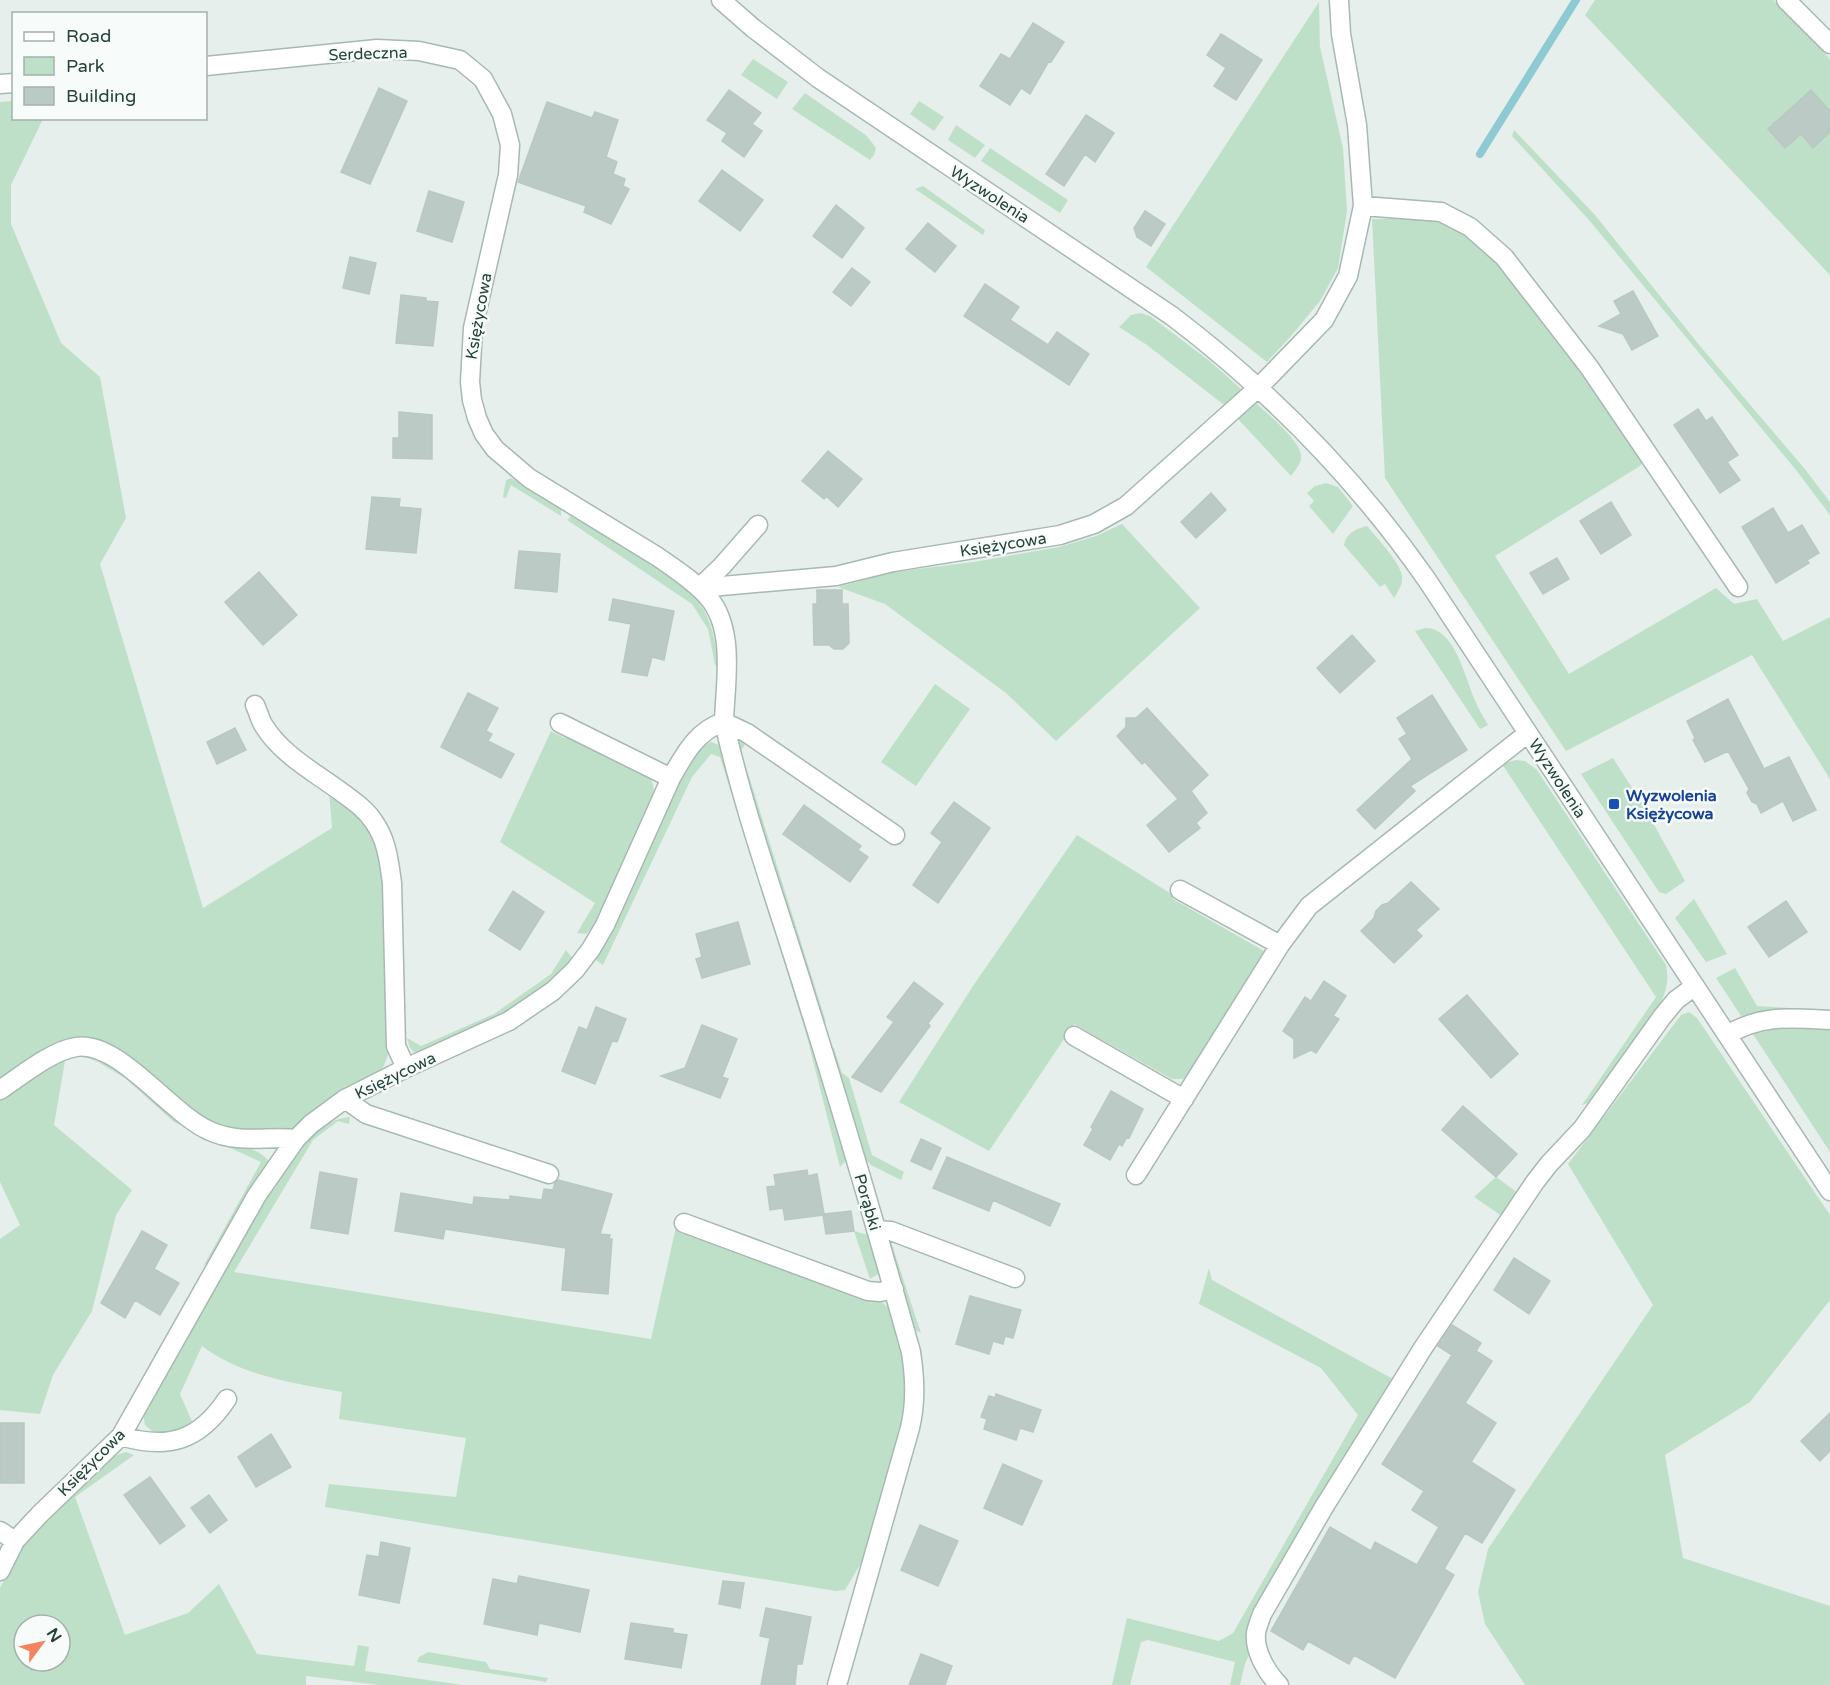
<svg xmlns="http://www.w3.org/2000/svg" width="1830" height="1685" font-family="'Varela Round',sans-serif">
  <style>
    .green { fill: #bfe0c8; fill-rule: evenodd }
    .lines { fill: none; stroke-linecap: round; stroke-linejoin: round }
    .stream { stroke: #8ec9d4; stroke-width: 8 }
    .building { fill: #bbcac4; stroke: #b8c9c2; stroke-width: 1.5 }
    .minor-casing { stroke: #a8b8b2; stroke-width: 21 }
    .minor { stroke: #fff; stroke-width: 18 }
    .transit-dot { fill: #1a4fb4; stroke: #f7fbf9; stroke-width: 2 }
    .labels { text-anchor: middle; stroke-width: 5; stroke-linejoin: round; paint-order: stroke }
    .street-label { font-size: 16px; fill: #24423a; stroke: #f7fbf9 }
    .transit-label { font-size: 16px; font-weight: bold; fill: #164399; stroke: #f7fbf9; text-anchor: start }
  </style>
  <rect width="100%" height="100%" fill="#e6efeb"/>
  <path class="green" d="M1595,0H1773L1830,59V275L1585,15Z
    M1319,2L1320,47L1343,148L1347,211L1338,268L1320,301L1291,336L1267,362L1146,267Z
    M753,59L788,82L777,99L741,75Z
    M805,93L867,136L876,148L874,155L870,160L792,109Z
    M12,101L14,118L43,119L11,185V224L61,343L100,377L126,518L100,564L203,908L332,828L329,790L366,820L383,855L388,960V1055L382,1070L293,1133L272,1134L209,1126L90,1041L0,1084V102Z
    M919,101L944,117L934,131L910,114Z
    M956,125L985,145L975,158L948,140Z
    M1514,130L1595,215L1700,346L1804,468L1830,502V515L1796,470L1589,220L1512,136Z
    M990,148L1068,200L1060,213L981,161Z
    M923,186L985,230L983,235L915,189Z
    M1372,219C1394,219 1419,216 1440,222C1480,233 1519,293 1543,324C1578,369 1612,414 1644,460L1640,466L1495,556L1569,674L1716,588L1734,604L1757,599L1783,641L1830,617V779L1752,655L1566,751L1385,478Z
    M1140,313L1150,316L1211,362L1241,389L1228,408L1147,345L1119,327L1131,315Z
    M1254,401C1265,412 1300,440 1301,455C1302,463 1296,469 1291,476L1236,417Z
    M511,478L561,509V516L511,485L506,498L503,497L506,480Z
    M1326,483L1338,487L1353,506L1333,534L1309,506L1314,501L1307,493L1315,486Z
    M571,516C607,537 672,569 698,601C712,620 717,644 717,667L715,665L708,629L692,604L567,520Z
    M1122,524L1200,608L1056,741L1006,693L885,604L838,587L893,572L974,562L1059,547L1096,536Z
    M1367,526C1377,538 1400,562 1402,576C1403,584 1398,592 1394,598L1385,584L1380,587L1344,545C1346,533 1357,528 1367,526Z
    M1425,628C1455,627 1465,678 1475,700C1478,709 1484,717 1488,725L1480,729L1415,631Z
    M935,684L970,709L916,786L881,762Z
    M551,731L564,738L572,736L647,774C654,783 655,788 652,799L608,901L596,923L586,934L577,933L595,903L500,842Z
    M735,740L746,743L741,751L826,1022L821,1023L736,752Z
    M711,742L719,745L724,751L777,921L772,925L720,757L711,754L692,777L603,965L596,960L674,784L702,746Z
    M1613,758L1646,810L1685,881L1666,894L1659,892L1581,774Z
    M1516,760L1525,761L1537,770L1666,965C1669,979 1667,989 1661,1002L1591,1102L1582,1105L1656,997L1502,764Z
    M1077,835L1173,895V899L1264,951L1265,956L1192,1073L1183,1079H1172L1074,1024L989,1151L899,1102L973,986Z
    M1694,899L1727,954L1706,962L1675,918Z
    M566,950L573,959L548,985L491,1022L420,1052H414L410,1048L407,1038L421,1046L494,1014L551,974Z
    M781,952L789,959L847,1160L840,1167L807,1037Z
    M1735,968L1757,1006L1821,1010L1819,1012L1772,1010L1741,1016L1716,978Z
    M1689,1012L1697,1018L1830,1215V1300L1750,1402L1665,1455L1683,1558L1830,1606V1685H1525L1485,1624L1478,1592L1488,1549L1653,1305L1568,1164L1681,1015Z
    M1780,1027L1830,1029V1152L1753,1034L1766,1028Z
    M834,1048L842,1073L849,1078L872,1155L904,1172L901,1180L871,1165L862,1155L829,1049Z
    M77,1051C122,1055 148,1100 184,1122C196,1130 208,1136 221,1140C237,1146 256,1147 268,1160V1165L211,1262L204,1265L261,1162L174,1122L125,1078L98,1062L77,1054L66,1055L54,1125L132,1190L116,1215L92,1311L53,1375L40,1414L0,1410V1239L20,1225L0,1182V1096C24,1079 49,1061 77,1051Z
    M350,1117L349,1124L338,1121L313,1140L234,1272L651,1339L676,1227L883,1303L894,1312L908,1380L902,1421L890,1469L864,1558L845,1590L836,1591L325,1507L329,1484L456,1497L466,1438L339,1419L342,1392C294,1383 241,1376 202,1346L180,1394L194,1426L182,1432L154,1433L145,1425L143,1414C182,1343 218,1271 262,1203C277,1181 291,1155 311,1137C323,1126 334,1118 350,1117Z
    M1496,1177L1518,1193L1502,1216L1474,1197Z
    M854,1231L868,1235L880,1273L870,1279Z
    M889,1238L891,1242L921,1333L915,1330L886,1240Z
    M1209,1268L1212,1280L1393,1379L1251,1650L1245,1664L1240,1685H1230L1235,1662L1148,1640L1141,1642L1130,1685H1112L1127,1618L1219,1641L1233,1633L1358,1415L1321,1368L1199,1304Z
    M126,1452L134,1455L75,1497L125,1635L188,1613L219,1584L257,1654L354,1666L358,1645L369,1647L365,1671L463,1685H380L306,1676V1685H0V1588L21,1547L45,1518L111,1457ZM24,1625H60V1661H24Z
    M428,1652L486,1662L490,1669L548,1678L546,1682L417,1662L419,1657Z"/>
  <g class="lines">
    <path class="stream" d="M1480,154L1576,0"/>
  </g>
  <path class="building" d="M1033,23L1064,42L1051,62L1049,61L1030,94L1021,88L1010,105L980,86L1001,54L1010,59Z
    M1221,34L1262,60L1236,100L1214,86L1226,68L1207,55Z
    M379,88L407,101L370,184L341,172Z
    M729,90L761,113L752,124L762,131L744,157L722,141L727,133L707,120Z
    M1811,90L1830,111V132L1813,148L1801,134L1785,148L1768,129Z
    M547,102L592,118L595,112L618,120L606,157L617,162L613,174L625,179L623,186L629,189L611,224L584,212L586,206L518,182Z
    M1086,115L1114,133L1095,162L1085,154L1064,186L1046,174Z
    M722,170L763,200L740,231L699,201Z
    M429,191L464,202L452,242L417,231Z
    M836,205L864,228L842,258L813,236Z
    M1145,211L1165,224L1151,246L1137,237L1134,228Z
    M928,223L956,246L935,272L906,249Z
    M350,257L376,263L369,294L343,288Z
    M852,268L870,282L851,306L833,292Z
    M985,284L1019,307L1010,320L1048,345L1057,332L1089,354L1069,385L964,316Z
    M1633,291L1658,336L1632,350L1623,334L1599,326L1621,314L1614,301Z
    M401,295L426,298V301L438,302L433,346L396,343Z
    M1698,409L1706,421L1712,417L1738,455L1727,462L1740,480L1720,493L1674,425Z
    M399,412L432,415V459L393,458V438H399Z
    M828,451L862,479L838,507L826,496L824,499L802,481Z
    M1211,493L1226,510L1196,538L1181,522Z
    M372,497L400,499L399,507L421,509L416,553L366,549Z
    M1611,502L1631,535L1601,554L1580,521Z
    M1773,508L1788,533L1802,525L1819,553L1807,560L1809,563L1776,583L1742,527Z
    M519,551L560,554L557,592L515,588Z
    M1557,558L1569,579L1543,594L1530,573Z
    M259,572L297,615L263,645L225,602Z
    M817,590H842V604H848L849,643L843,649H834L829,645H814L813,604H817Z
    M613,599L674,611L664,660L652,657L647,676L622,672L631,624L609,620Z
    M1352,635L1375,661L1340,693L1317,668Z
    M468,693L498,708L486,731L492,734L488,741L514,754L501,778L441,747Z
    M1432,695L1467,750L1410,786L1415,791L1375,829L1357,810L1412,759L1399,739L1407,734L1397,718Z
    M1728,699L1764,769L1789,757L1816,810L1793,821L1783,801L1761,813L1757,804L1752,802L1747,793L1749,789L1728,751L1705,762L1693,740L1695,738L1687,721Z
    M1147,708L1208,775L1191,791L1207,813L1196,823L1200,828L1169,852L1147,825L1178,799L1145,762L1142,764L1117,736L1126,727V718H1136Z
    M235,728L246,750L217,764L207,742Z
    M954,802L990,828L938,903L913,885L942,842L931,833Z
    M804,805L861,846L858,850L868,857L850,882L783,834Z
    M1411,882L1439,909L1416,930L1422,936L1394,963L1361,931L1374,918L1376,911L1382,905L1388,903Z
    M513,891L544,912L520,950L489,930Z
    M1786,901L1807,932L1769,957L1748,927Z
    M738,922L750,964L702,978L696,959L702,957L696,934Z
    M1324,981L1346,996L1333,1016L1339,1019L1316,1053L1311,1050L1294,1058V1039L1283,1031L1305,997L1311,1001Z
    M914,982L943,1004L928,1023L930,1026L881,1092L852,1077L894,1022L887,1017Z
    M1467,995L1518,1054L1491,1078L1439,1019Z
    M596,1007L626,1019L617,1042L612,1041L595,1084L562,1071L579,1027L587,1030Z
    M702,1025L737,1039L722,1077L728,1079L720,1098L661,1076L685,1068Z
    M1111,1091L1143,1109L1129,1138L1127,1137L1122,1146L1119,1144L1110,1160L1084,1145L1093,1129L1091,1127Z
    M1463,1106L1517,1154L1496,1177L1442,1130Z
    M921,1139L941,1148L931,1170L911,1161Z
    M947,1157L1060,1204L1050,1226L993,1200L989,1211L933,1188Z
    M807,1170L808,1176L817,1174L824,1214L851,1211L854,1231L826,1234L823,1215L785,1220L783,1208L770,1210L767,1187L776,1186L774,1175Z
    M320,1172L357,1179L348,1234L311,1228Z
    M558,1180L612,1194L600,1234L610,1235L609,1239H612L608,1294L562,1290L566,1248L445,1229L443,1239L395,1231L401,1193L473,1205L474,1197L510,1200V1196L542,1200L544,1189L553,1190L555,1183Z
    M142,1231L167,1245L154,1269L179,1283L160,1315L135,1300L125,1318L101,1303Z
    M1514,1258L1550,1281L1529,1314L1494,1290Z
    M970,1296L1021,1310L1013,1338L1005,1336L1003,1344L993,1341L989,1354L956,1344Z
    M1452,1325L1481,1343L1476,1351L1492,1361L1465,1403L1496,1423L1471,1462L1515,1490L1482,1543L1465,1533L1444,1569L1454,1575L1395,1678L1354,1655L1349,1664L1308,1641L1303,1650L1271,1631L1330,1527L1371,1551L1375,1542L1417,1565L1439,1527L1412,1510L1424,1491L1382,1464L1452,1355L1438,1346Z
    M996,1394L1041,1410L1033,1432L1020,1428L1016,1440L984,1429L987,1419L981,1417L989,1396L995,1398Z
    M1830,1413V1451L1820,1461L1801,1441Z
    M0,1423H24V1483H0Z
    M271,1434L291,1467L256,1487L238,1457Z
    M1003,1464L1042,1481L1022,1525L984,1508Z
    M150,1477L185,1526L160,1544L124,1495Z
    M209,1495L227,1520L210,1533L191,1508Z
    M920,1525L958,1541L938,1586L901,1570Z
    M381,1542L410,1548L399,1603L359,1595L367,1555L379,1557Z
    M519,1576L589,1590L580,1632L539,1623L537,1635L484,1624L493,1579L517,1584Z
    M723,1581L744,1583L740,1608L719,1604Z
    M766,1608L811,1617L802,1664H797L795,1685H761L770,1638L760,1636Z
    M631,1623L673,1629V1633L687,1635L681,1668L625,1659Z
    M921,1654L952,1666L945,1685H909Z"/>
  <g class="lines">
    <g class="minor-casing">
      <path id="minor" d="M721,0L753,28L818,78L1172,316C1272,392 1355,477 1427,580L1830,1191
        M1786,0L1830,44
        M0,84L14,83
        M1363,206L1441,212L1470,227L1504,257L1589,367L1738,587
        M699,588L836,576L893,562L1060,535L1094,524L1126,506L1259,387L1324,320L1348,276L1363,206L1357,125L1341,34L1339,0
        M699,588L722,566L758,525
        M255,705C258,711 260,720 264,726C281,754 314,772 340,791C352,800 366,809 374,822C387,840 389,862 392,883L396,1046L406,1068
        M724,722C745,816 779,908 807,1000C844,1117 878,1234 911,1352C915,1379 916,1402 910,1428L837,1685
        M724,722L747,733L895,835
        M560,723L671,778
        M1180,890L1280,945
        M1727,1035C1762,1014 1791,1018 1830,1020
        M1074,1036L1184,1099
        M0,1090C21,1076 51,1051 76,1047C119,1040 170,1114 210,1131C238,1144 266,1136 296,1139
        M345,1099L366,1114L549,1174
        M1136,1175L1280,945L1309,906L1528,733
        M684,1223L868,1291L880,1292L894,1289
        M876,1230L891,1231L1015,1278
        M121,1436C168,1450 199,1441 227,1399
        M0,1531L15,1541
        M0,1571L15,1541L39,1515L121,1436L257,1195L296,1139L311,1124L345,1099L406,1068L509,1021L553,991L575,970L591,949L605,925L671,778C684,755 697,730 724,722C725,683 736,630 708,597C694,581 675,569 658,557L529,478L495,449L484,434L477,418L472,400L470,382L473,328L508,175L510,145L502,114L483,79L460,60L419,51L377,49L206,66
        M1279,1685C1267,1673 1254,1651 1256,1633C1257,1627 1260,1620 1262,1614L1324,1507L1423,1348L1535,1182L1549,1164L1582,1129L1662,1017L1676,1000L1695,986"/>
    </g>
    <use href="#minor" class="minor"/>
  </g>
  <rect class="transit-dot" x="1608" y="798" width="12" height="12" rx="3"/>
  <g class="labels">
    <g class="street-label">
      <text transform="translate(368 53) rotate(-2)" y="6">Serdeczna</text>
      <text transform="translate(990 194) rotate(33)" y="6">Wyzwolenia</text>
      <text transform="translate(478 316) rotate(-80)" y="6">Księżycowa</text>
      <text transform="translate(1003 544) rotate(-9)" y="6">Księżycowa</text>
      <text transform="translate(1558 778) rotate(57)" y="6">Wyzwolenia</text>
      <text transform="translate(395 1075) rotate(-26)" y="6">Księżycowa</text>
      <text transform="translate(868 1202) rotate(74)" y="6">Porąbki</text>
      <text transform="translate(91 1462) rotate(-45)" y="6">Księżycowa</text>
    </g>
    <g class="transit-label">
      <text x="1626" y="801">Wyzwolenia<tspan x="1626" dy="18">Księżycowa</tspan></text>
    </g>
  </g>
  <rect x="12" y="12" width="195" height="108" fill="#f7fbf9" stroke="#a3b1ad" stroke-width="1.5"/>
  <rect x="24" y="32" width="30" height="9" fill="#ffffff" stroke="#a3b1ad" stroke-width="1.5"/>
  <text x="66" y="42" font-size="18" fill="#24423a">Road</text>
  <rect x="24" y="57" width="30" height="18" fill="#bfe0c8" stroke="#a3b1ad" stroke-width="1.5"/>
  <text x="66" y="72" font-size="18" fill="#24423a">Park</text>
  <rect x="24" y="87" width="30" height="18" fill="#bbcac4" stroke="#a3b1ad" stroke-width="1.5"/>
  <text x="66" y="102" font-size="18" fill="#24423a">Building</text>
  <g transform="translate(42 1643) rotate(57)"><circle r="28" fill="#f7fbf9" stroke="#a3b1ad" stroke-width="1.5"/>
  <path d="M0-4.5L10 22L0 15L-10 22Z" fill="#f4845f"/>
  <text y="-9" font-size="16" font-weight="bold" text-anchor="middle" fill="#24423a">N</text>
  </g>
</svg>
